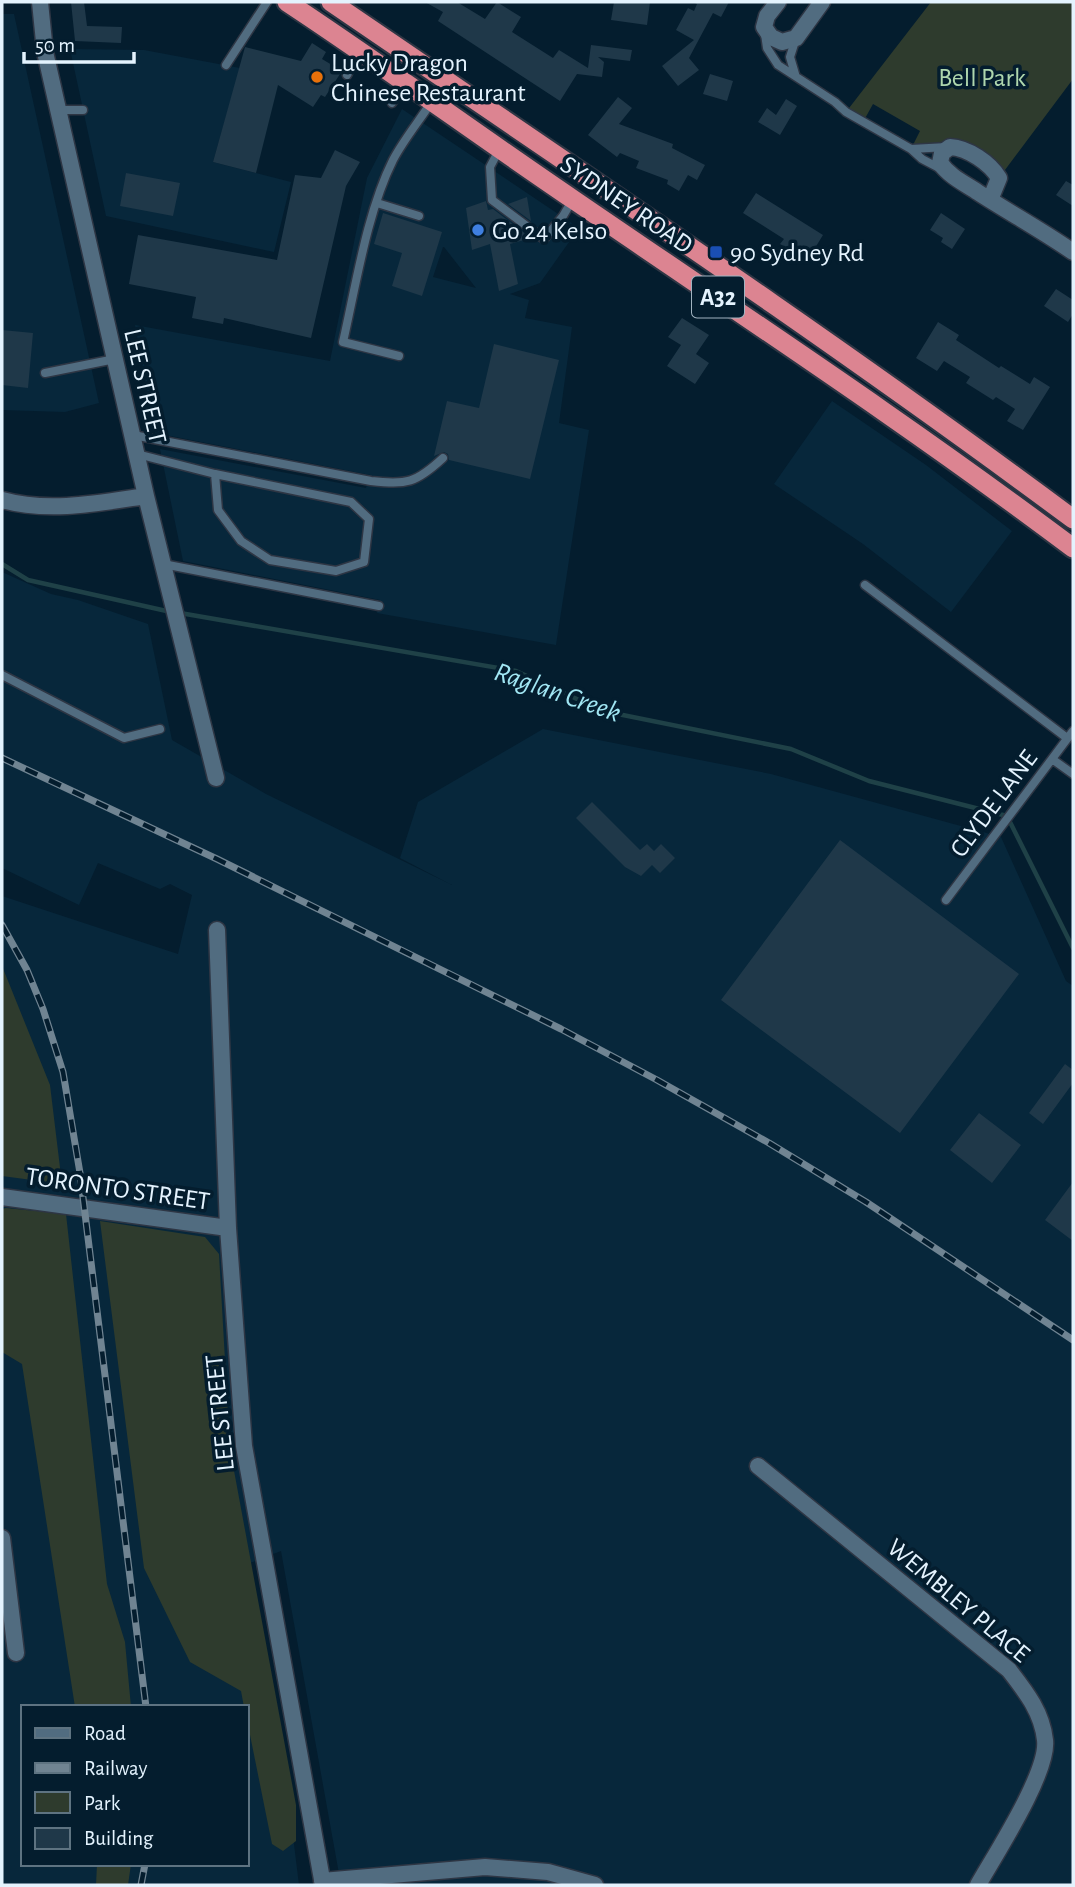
<svg xmlns="http://www.w3.org/2000/svg" width="1075" height="1887" font-family="'Alegreya Sans',sans-serif">
  <style>
    .built { fill: #07273b; fill-rule: evenodd }
    .green { fill: #2e3b2d }
    .lines { fill: none; stroke-linecap: round; stroke-linejoin: round }
    .stream { stroke: #1f4147; stroke-width: 4.5 }
    .building { fill: #1f3849 }
    .service-casing { stroke: #2e3644; stroke-width: 11 }
    .minor-casing { stroke: #2e3644; stroke-width: 19 }
    .trunk-casing { stroke: #2e3644; stroke-width: 23 }
    .service { stroke: #516c80; stroke-width: 8 }
    .minor { stroke: #516c80; stroke-width: 16 }
    .trunk { stroke: #dc8491; stroke-width: 19 }
    .rail-casing { stroke: #708492; stroke-width: 7 }
    .rail { stroke: #041d2e; stroke-width: 4.5; stroke-dasharray: 13; stroke-linecap: butt }
    .food-dot { fill: #e8710a; stroke: #041d2e; stroke-width: 2.5 }
    .shop-dot { fill: #3f7fe0; stroke: #041d2e; stroke-width: 2.5 }
    .transit-dot { fill: #1a4fb4; stroke: #041d2e; stroke-width: 2.5 }
    .labels { text-anchor: middle; stroke-width: 7; stroke-linejoin: round; paint-order: stroke }
    .shield { fill: #041d2e; stroke: #a1b3c0; stroke-width: 2 }
    .shield-label { font-size: 24px; font-weight: bold; fill: #e4f3fe }
    .poi-label { font-size: 26px; fill: #e4f3fe; stroke: #041d2e; text-anchor: start }
    .park-label { font-size: 26px; fill: #aed6ad; stroke: #041d2e }
    .street-label { font-size: 26px; fill: #e4f3fe; stroke: #041d2e }
    .water-label { font-size: 28px; font-style: italic; fill: #a1e6f3; stroke: #041d2e }
  </style>
  <rect width="100%" height="100%" fill="#041d2e"/>
  <path class="built" d="M2,14H14L99,403L65,412L2,410Z
    M70,49L144,50L240,68L213,162L291,182L274,252L106,216Z
    M402,109L579,228L540,283L510,294L529,300L525,318L572,327L559,423L589,430L556,645L377,613L380,600L183,561L160,449L366,488L370,475L155,433L135,325L330,361L367,178ZM443,247H444L476,288L433,277Z
    M832,401L926,465L1012,531L951,612L863,544L774,484Z
    M2,572L51,594L78,600L148,624L172,740L266,794L452,885L400,858L418,802L543,729L771,774L1001,837L1066,981L1073,986V1885H341L281,1551L240,1567L287,1787L299,1885H2V896L178,954L192,895L170,884L160,889L98,863L79,905L2,868ZM23,1707H247V1864H23Z"/>
  <path class="green" d="M931,2H1073V79L999,178L961,148L911,149L920,131L873,104L863,122L846,112Z
    M2,966L50,1085L62,1184L2,1176Z
    M6,1208L66,1214L107,1584L125,1642L131,1707H75L22,1364L2,1352V1209Z
    M100,1221L205,1237L219,1254L230,1449L296,1805V1841L283,1851L272,1844L247,1720V1707H244L241,1691L190,1662L144,1568Z
    M97,1864H131L128,1885H96Z"/>
  <g class="lines">
    <path class="stream" d="M2,564L28,580L171,612
      M180,613L516,671L603,711L791,749L869,781L1007,816L1073,948"/>
  </g>
  <path class="building" d="M71,2H84L87,26L122,27L121,43L75,41Z
    M425,2H457L485,19L497,2L521,17L512,32L553,58L559,50L588,68L591,45L632,50L630,61L598,57L604,62L602,77L577,74L560,101L438,21L443,12Z
    M614,2H650L647,25L611,20Z
    M693,2H729L721,17L713,13L689,58L699,70L678,86L662,66L694,40L676,30L688,8L694,11L697,4Z
    M312,43L326,52L322,59L342,71L325,97L321,95L313,107L278,85L256,173L213,162L245,47L301,61Z
    M710,74L733,81L727,101L703,94Z
    M618,97L632,108L619,124L673,144L672,148L705,165L697,180L688,175L679,191L667,184L668,180L636,168L639,161L620,153L617,157L588,135Z
    M786,99L797,106L780,135L758,122L767,108L776,115Z
    M335,150L360,162L346,186L311,338L224,318L223,324L192,318L196,297L129,284L138,235L277,260L295,175L321,178Z
    M126,173L180,183L173,216L120,206Z
    M1066,181L1073,185V206L1056,195Z
    M756,193L823,235L807,261L780,244L784,239L743,213Z
    M527,197L531,221L508,204Z
    M486,201L488,210L493,209L531,238L510,244L518,284L499,291L490,244L472,250L466,208Z
    M383,213L442,232L422,296L392,286L402,253L374,244Z
    M941,213L965,229L952,249L941,242L943,238L930,230Z
    M1056,289L1073,300V314L1068,322L1044,306Z
    M682,318L709,335L696,354L709,363L695,384L667,366L681,345L668,337Z
    M938,322L959,335L956,340L999,368L1001,366L1030,384L1034,377L1050,387L1023,430L1007,421L1015,409L996,397L993,400L966,383L970,377L944,361L937,371L916,358Z
    M2,330L33,333L28,388L2,385Z
    M494,344L559,360L530,479L449,460L448,454L444,452L434,456L447,401L479,408Z
    M592,802L640,850L647,844L654,851L661,844L675,858L660,873L652,865L641,876L625,867L576,818Z
    M840,840L1019,974L900,1133L721,1000Z
    M1065,1064L1073,1070V1083L1043,1124L1029,1113Z
    M979,1113L1021,1145L992,1183L950,1150Z
    M1073,1182V1241L1045,1220Z"/>
  <g class="lines">
    <g class="service-casing">
      <path id="service" d="M765,34L767,48L778,65L835,102L846,112L911,149L922,159L941,169
        M226,65L267,2
        M795,74L790,57L796,38
        M347,75L359,53
        M392,103L405,82
        M58,110H83
        M500,148L490,167L492,200L544,239L563,216L573,199
        M911,149L947,147
        M377,203L419,216
        M399,356L343,342C356,285 367,212 393,160C404,139 420,120 432,101
        M45,373L115,359
        M133,435L371,481C407,485 416,483 443,458
        M137,454L215,474L351,502L369,519L364,562L336,571L270,560L241,541L218,510L215,474
        M163,564L379,606
        M865,585L1067,738
        M2,675L124,738L160,729
        M1052,759L1073,774
        M946,900L1073,731"/>
    </g>
    <g class="minor-casing">
      <path id="minor" d="M40,2L45,52L146,496L216,778
        M778,2L767,16L764,27L771,37L782,42L796,38L822,2
        M990,200L999,178C990,163 968,148 950,147L942,153L940,163C950,177 966,184 979,193C1010,213 1043,231 1073,252
        M2,500C49,513 99,503 146,496
        M217,930L228,1228L244,1446L323,1885
        M2,1197L228,1228
        M758,1466L1009,1670C1026,1692 1042,1712 1045,1740C1049,1772 995,1855 978,1885
        M2,1538L16,1653
        M322,1881L485,1867L548,1872L595,1885"/>
    </g>
    <g class="trunk-casing">
      <path id="trunk" d="M287,2C384,66 478,135 574,200C742,315 911,426 1073,548
        M331,2C580,172 831,339 1073,519"/>
    </g>
    <use href="#service" class="service"/>
    <use href="#minor" class="minor"/>
    <use href="#trunk" class="trunk"/>
    <g class="rail-casing">
      <path id="rail" d="M2,758L217,859L561,1029L657,1080L769,1143L866,1202L1073,1340
        M2,925L27,970L43,1009L63,1072L80,1173L146,1707
        M141,1885L145,1864"/>
    </g>
    <use href="#rail" class="rail"/>
  </g>
  <circle class="food-dot" cx="317" cy="77" r="7"/>
  <circle class="shop-dot" cx="478" cy="230" r="7"/>
  <rect class="transit-dot" x="709" y="245" width="14" height="14" rx="3.5"/>
  <g class="labels">
    <rect class="shield" x="692" y="276.5" width="52" height="41" rx="5"/>
    <g class="shield-label">
      <text x="718" y="305">A32</text>
    </g>
    <g class="poi-label">
      <text x="331" y="71">Lucky Dragon<tspan x="331" dy="30">Chinese Restaurant</tspan></text>
      <text x="492" y="239">Go 24 Kelso</text>
      <text x="730" y="261">90 Sydney Rd</text>
    </g>
    <g class="park-label">
      <text x="982" y="86">Bell Park</text>
    </g>
    <g class="street-label">
      <text transform="translate(627 204) rotate(34)" y="9">SYDNEY ROAD</text>
      <text transform="translate(146 386) rotate(77)" y="9">LEE STREET</text>
      <text transform="translate(993 803) rotate(-53)" y="9">CLYDE LANE</text>
      <text transform="translate(118 1188) rotate(8)" y="9">TORONTO STREET</text>
      <text transform="translate(219 1413) rotate(-96)" y="9">LEE STREET</text>
      <text transform="translate(959 1600) rotate(40)" y="9">WEMBLEY PLACE</text>
    </g>
    <g class="water-label">
      <text transform="translate(558 691) rotate(19)" y="10">Raglan Creek</text>
    </g>
  </g>
  <rect width="1075" height="1887" fill="none" stroke="#e4f3fe" stroke-width="7"/>
  <rect x="21" y="1705" width="228" height="161" fill="#041d2e" stroke="#5e7381" stroke-width="2"/>
  <rect x="35" y="1728" width="35" height="10" fill="#516c80" stroke="#5e7381" stroke-width="2"/>
  <text x="84" y="1740" font-size="21" fill="#e4f3fe">Road</text>
  <rect x="35" y="1763" width="35" height="10" fill="#708492" stroke="#5e7381" stroke-width="2"/>
  <text x="84" y="1775" font-size="21" fill="#e4f3fe">Railway</text>
  <rect x="35" y="1792" width="35" height="21" fill="#2e3b2d" stroke="#5e7381" stroke-width="2"/>
  <text x="84" y="1810" font-size="21" fill="#e4f3fe">Park</text>
  <rect x="35" y="1828" width="35" height="21" fill="#1f3849" stroke="#5e7381" stroke-width="2"/>
  <text x="84" y="1845" font-size="21" fill="#e4f3fe">Building</text>
  <path d="M24 52v10h110v-10" fill="none" stroke="#e4f3fe" stroke-width="3.5"/>
  <text x="35" y="52" font-size="21" fill="#e4f3fe" stroke="#041d2e" stroke-width="5" paint-order="stroke">50 m</text>
</svg>
